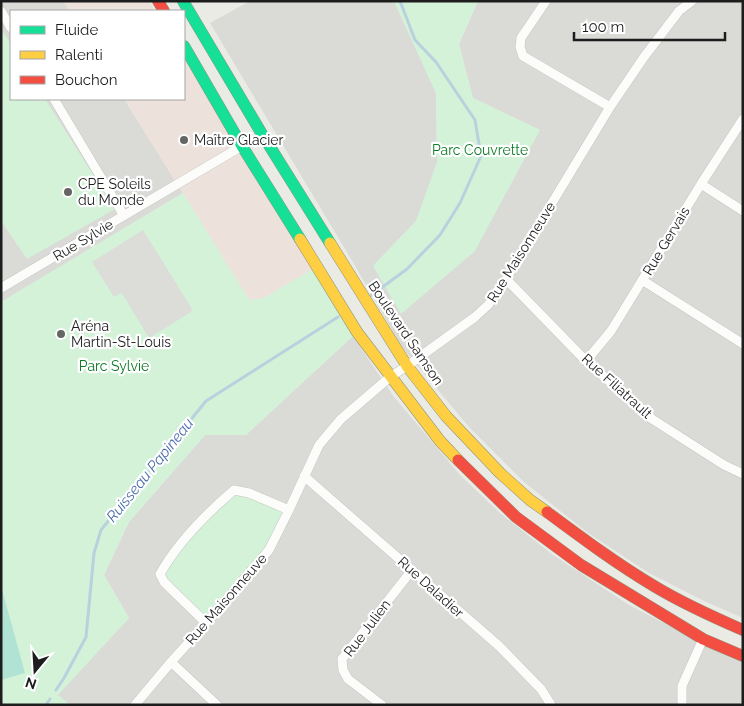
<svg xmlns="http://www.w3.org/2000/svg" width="744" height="706" font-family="Raleway,sans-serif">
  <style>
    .residential { fill: #dadad7 }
    .commercial { fill: #ede1db }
    .park { fill: #d3f2d8 }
    .pitch { fill: #b1e3d5 }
    .parking { fill: #dcdcd9 }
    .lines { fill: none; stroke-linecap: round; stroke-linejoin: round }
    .stream { stroke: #b9d1df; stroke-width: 3 }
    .street-casing { stroke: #c4c4c2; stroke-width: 10 }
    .fast-casing { stroke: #90957e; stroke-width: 12 }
    .slow-casing { stroke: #90957e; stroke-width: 12 }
    .jam-casing { stroke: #90957e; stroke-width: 12 }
    .street { stroke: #fcfcfb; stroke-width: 9 }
    .fast { stroke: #16e098; stroke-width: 11 }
    .slow { stroke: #ffcf43; stroke-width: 11 }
    .jam { stroke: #f24e42; stroke-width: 11 }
    .poi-dot { fill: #656563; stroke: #fff; stroke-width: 2 }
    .labels { text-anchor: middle; stroke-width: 4.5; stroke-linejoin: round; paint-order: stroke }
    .poi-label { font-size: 14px; fill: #1d1d1d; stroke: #fff; text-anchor: start }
    .park-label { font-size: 14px; fill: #0d7a26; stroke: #fff }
    .street-label { font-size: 14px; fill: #1d1d1d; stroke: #fff }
    .water-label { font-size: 15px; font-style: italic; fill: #4b6cab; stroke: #fff }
  </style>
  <rect width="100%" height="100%" fill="#ebebe6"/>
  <path class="residential" d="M1,1H63L70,11H11V99H124L183,193L1,302Z
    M250,1H394L436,93L437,163L416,221L373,266L540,130L473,98L459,44L478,1H743V618L706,602L649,573L588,533L524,482L469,427L402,347L351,259L210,23Z
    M353,336L394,397L461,476L500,513L553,555L629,605L687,635L743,659V705H70L57,695L129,618L104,575L129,522L205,435H246Z"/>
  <path class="commercial" d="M63,1H149L155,11H70Z
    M184,59L313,269L264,298L249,300L124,99H184Z"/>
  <path class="park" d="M394,1H478L459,44L473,98L540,130L475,251L401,314L373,266L416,221L437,162L436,93Z
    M1,29L11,44V99H45L115,209L27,259L1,221Z
    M183,193L249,300L264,298L313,269L353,336L246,435H205L129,522L104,575L129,618L58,695L70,705H1V302Z
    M234,490L289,510L269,550L206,623L160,574L169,558Z"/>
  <path class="pitch" d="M1,586L25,673L1,680Z"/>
  <path class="parking" d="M143,230L192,309L191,312L149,338L122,293L114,297L92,262Z"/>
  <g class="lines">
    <path class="stream" d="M369,297L407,269L440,235L460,203L481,156L475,120L436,62L415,40L400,1
      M56,690L64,678L86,637L94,553L101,530L206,401L338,317
      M46,705L50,699"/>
    <g class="street-casing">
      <path id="street" d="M546,1L521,38L520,47L523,56L610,107
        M1,11L11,28
        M54,99L124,216
        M701,184L743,211
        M506,279L586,361L652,419L724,465L743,474
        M642,280L743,344
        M1,288L242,146
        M586,361L611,331L701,184L743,119
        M304,476L499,646L541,689L551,705
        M206,623L164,582L160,574C177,544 207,513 234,490L249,493L289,510
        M171,662L217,705
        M135,705L171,662L199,631L269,550L289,510L319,445L341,419L390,377L407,366L475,317L488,305L506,279L610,107L644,57L679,11L692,1
        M382,705L348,679L343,670L342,659L412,570
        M682,705V686L703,639"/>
    </g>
    <g class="fast-casing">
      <path id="fast" d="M183,1L262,134L330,243
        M184,46L242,146L300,239"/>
    </g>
    <g class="slow-casing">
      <path id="slow" d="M300,239L357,332L440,441L458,460
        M330,243L407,366L446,416L500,473L530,500L547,512"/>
    </g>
    <g class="jam-casing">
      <path id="jam" d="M158,1L164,11
        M458,460L516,517L581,565L703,639L743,656
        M547,512C582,538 617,564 654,586C682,603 713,617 743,630"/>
    </g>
    <use href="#street" class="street"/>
    <use href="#fast" class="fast"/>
    <use href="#slow" class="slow"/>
    <use href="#jam" class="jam"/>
  </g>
  <g class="poi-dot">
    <circle cx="184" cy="140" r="5"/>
    <circle cx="68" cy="192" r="5"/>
    <circle cx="61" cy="334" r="5"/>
  </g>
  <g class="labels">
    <g class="poi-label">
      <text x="194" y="145">Maître Glacier</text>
      <text x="78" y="189">CPE Soleils<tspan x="78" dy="16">du Monde</tspan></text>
      <text x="71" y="331">Aréna<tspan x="71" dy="16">Martin-St-Louis</tspan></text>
    </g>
    <g class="park-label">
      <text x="480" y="155">Parc Couvrette</text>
      <text x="114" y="371">Parc Sylvie</text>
    </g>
    <g class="street-label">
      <text transform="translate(83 240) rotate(-31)" y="5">Rue Sylvie</text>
      <text transform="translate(666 241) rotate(-59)" y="5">Rue Gervais</text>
      <text transform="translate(521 252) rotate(-58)" y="5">Rue Maisonneuve</text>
      <text transform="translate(406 333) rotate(56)" y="5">Boulevard Samson</text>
      <text transform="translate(617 386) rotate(42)" y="5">Rue Filiatrault</text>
      <text transform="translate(431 587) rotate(42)" y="5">Rue Daladier</text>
      <text transform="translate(226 599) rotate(-49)" y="5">Rue Maisonneuve</text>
      <text transform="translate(367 628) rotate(-53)" y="5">Rue Julien</text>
    </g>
    <g class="water-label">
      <text transform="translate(150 470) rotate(-51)" y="5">Ruisseau Papineau</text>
    </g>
  </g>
  <rect width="744" height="706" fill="none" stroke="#1d1d1d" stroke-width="5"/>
  <rect x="10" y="10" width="175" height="90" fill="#ffffff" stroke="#a5a5a5"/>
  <rect x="20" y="26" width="25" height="8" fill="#16e098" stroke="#a5a5a5"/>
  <text x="55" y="35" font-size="15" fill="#1d1d1d">Fluide</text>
  <rect x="20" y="51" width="25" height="8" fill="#ffcf43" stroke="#a5a5a5"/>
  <text x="55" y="60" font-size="15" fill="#1d1d1d">Ralenti</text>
  <rect x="20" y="76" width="25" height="8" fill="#f24e42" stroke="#a5a5a5"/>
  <text x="55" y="85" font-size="15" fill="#1d1d1d">Bouchon</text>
  <g transform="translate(35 671) rotate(198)" stroke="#ffffff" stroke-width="4" paint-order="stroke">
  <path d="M0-4L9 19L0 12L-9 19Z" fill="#1d1d1d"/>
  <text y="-8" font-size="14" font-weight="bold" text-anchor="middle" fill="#1d1d1d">N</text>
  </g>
  <path d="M574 32v8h151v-8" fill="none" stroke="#1d1d1d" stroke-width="2.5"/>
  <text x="582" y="32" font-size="15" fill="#1d1d1d" stroke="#ffffff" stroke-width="4" paint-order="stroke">100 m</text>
</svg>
